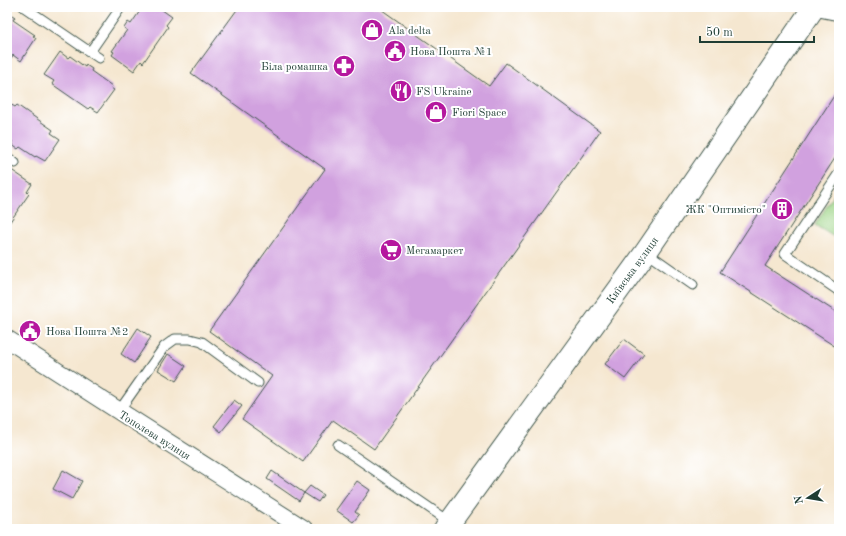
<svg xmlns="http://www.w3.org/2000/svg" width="846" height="536" font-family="'Old Standard TT',serif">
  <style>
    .green { fill: #9dd486; stroke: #5e885d }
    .building { fill: #d1a1df }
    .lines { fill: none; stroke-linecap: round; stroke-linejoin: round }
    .service-casing { stroke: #3f564b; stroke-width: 11 }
    .minor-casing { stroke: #3f564b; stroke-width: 19 }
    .tertiary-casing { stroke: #3f564b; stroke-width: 24 }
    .service { stroke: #fff; stroke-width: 9 }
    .minor { stroke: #fff; stroke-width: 17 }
    .tertiary { stroke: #fff; stroke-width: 22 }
    .labels { text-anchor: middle; stroke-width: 4; stroke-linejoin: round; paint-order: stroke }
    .poi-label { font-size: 11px; fill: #1f3d34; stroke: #fff; text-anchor: start }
    .street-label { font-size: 11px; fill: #1f3d34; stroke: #fff }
  </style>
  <rect width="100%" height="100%" fill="#fff"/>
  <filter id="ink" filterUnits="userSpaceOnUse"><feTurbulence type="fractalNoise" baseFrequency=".025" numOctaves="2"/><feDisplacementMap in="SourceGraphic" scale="8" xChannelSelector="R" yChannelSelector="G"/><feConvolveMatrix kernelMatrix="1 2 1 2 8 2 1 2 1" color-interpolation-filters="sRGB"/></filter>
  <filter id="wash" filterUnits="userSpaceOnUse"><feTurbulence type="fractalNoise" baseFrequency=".012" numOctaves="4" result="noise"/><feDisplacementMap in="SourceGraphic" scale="16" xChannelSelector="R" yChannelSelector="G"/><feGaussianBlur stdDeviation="0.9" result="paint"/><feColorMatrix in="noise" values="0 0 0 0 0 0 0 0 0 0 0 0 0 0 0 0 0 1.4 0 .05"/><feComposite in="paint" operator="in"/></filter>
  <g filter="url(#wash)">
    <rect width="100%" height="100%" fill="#f5e7d0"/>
    <path class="green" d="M833,196L839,199V240L815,225Z"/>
    <g id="blocks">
      <path class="building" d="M145,7H158L172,17L166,25L168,27L143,63L141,61L134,71L112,55L114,52L112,51L127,30L124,28L128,22L131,24L142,8L144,9Z
        M239,7H378L489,86L506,63L600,131L374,449L333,420L303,462L242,419L272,376L209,331L325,169L191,73Z
        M9,13L15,17L13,20L35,35L33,36L36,38L21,61L13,55L11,58L7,55V16Z
        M60,52L68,58L70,56L85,67L86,65L92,69L91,71L112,86L111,88L114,90L98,112L90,107L88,109L52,84L54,81L44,75Z
        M839,88V152L765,266L839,314V349L720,272Z
        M7,102L15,107L17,105L53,130L51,133L60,139L45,161L36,156L35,157L20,147L18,149L12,145L14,143L7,138Z
        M10,169L32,184L27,192L29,194L7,226V173Z
        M138,328L151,337L134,363L121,354Z
        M624,339L644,354L625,379L605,364Z
        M168,354L186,366L176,381L158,370Z
        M234,400L242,406L221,432L214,426Z
        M63,470L82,481L72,499L53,489Z
        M272,471L304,493L299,501L267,479Z
        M357,481L370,490L355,512L359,515L353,522L336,510Z
        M310,486L323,495L318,502L304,493Z"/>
    </g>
  </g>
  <g filter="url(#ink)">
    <use href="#blocks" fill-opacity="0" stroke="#3f564b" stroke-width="1"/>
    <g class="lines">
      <g class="service-casing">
        <path id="service" d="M24,7L90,52L121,7
          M90,52L99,58
          M7,157L15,163
          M839,173L785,254L839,291
          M646,252L693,285
          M119,411L164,347L175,339H190L202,342L258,383
          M338,445L450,522"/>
      </g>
      <g class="minor-casing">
        <path id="minor" d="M814,7L839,12
          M7,339L119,411L304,529"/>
      </g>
      <g class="tertiary-casing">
        <path id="tertiary" d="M445,529L646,252L814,7"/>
      </g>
      <use href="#service" class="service"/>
      <use href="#minor" class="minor"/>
      <use href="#tertiary" class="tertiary"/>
    </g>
  </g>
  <defs>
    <g id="shop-disc" transform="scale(1.15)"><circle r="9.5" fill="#b5179e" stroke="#fff"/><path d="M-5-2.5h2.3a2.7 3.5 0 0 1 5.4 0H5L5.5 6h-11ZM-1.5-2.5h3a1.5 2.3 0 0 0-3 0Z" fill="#fff"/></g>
    <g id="civic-disc" transform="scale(1.15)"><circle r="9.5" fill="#b5179e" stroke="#fff"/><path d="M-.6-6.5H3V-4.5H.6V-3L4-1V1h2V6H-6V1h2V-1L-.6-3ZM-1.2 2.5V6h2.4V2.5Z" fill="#fff"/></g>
    <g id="pharmacy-disc" transform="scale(1.15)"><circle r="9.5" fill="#b5179e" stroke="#fff"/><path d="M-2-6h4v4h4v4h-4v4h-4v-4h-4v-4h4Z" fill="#fff"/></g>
    <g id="restaurant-disc" transform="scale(1.15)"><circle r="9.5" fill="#b5179e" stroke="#fff"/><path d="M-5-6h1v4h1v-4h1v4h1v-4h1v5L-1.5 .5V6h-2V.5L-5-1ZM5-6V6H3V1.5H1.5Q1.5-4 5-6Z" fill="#fff"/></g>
    <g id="building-disc" transform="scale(1.15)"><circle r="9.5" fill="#b5179e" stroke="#fff"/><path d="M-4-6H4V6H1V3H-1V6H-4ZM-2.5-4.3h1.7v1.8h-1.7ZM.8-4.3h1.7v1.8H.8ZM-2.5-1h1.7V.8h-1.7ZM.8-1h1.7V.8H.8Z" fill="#fff"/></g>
    <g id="supermarket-disc" transform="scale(1.15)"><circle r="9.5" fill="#b5179e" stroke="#fff"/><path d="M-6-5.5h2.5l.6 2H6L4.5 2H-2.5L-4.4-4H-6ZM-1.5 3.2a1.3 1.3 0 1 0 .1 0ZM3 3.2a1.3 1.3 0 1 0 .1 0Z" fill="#fff"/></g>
  </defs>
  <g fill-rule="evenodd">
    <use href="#shop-disc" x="372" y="30"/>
    <use href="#civic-disc" x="395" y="51"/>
    <use href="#pharmacy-disc" x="344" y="66"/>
    <use href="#restaurant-disc" x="401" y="91"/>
    <use href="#shop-disc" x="436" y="112"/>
    <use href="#building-disc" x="782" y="209"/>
    <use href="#supermarket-disc" x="391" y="250"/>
    <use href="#civic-disc" x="30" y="331"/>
  </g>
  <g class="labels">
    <g class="poi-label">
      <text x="388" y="34">Ala delta</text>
      <text x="410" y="55">Нова Пошта №1</text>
      <text x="328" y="70" text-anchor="end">Біла ромашка</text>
      <text x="416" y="95">FS Ukraine</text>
      <text x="452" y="116">Fiori Space</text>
      <text x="766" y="213" text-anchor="end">ЖК "Оптимісто"</text>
      <text x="406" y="254">Мегамаркет</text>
      <text x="46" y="335">Нова Пошта №2</text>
    </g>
    <g class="street-label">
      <text transform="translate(632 270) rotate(-54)" y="4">Київська вулиця</text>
      <text transform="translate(155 435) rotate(32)" y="4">Тополева вулиця</text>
    </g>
  </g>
  <rect width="846" height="536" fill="none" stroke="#fff" stroke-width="24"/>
  <g transform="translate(808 498) rotate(258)" stroke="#ffffff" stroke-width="3" paint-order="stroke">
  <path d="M0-3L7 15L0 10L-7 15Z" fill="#1f3d34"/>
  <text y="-6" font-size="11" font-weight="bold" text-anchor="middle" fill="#1f3d34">N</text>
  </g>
  <path d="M700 36v6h114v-6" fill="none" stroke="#1f3d34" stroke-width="2"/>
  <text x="706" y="36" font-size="12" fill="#1f3d34" stroke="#ffffff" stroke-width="3" paint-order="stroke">50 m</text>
</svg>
